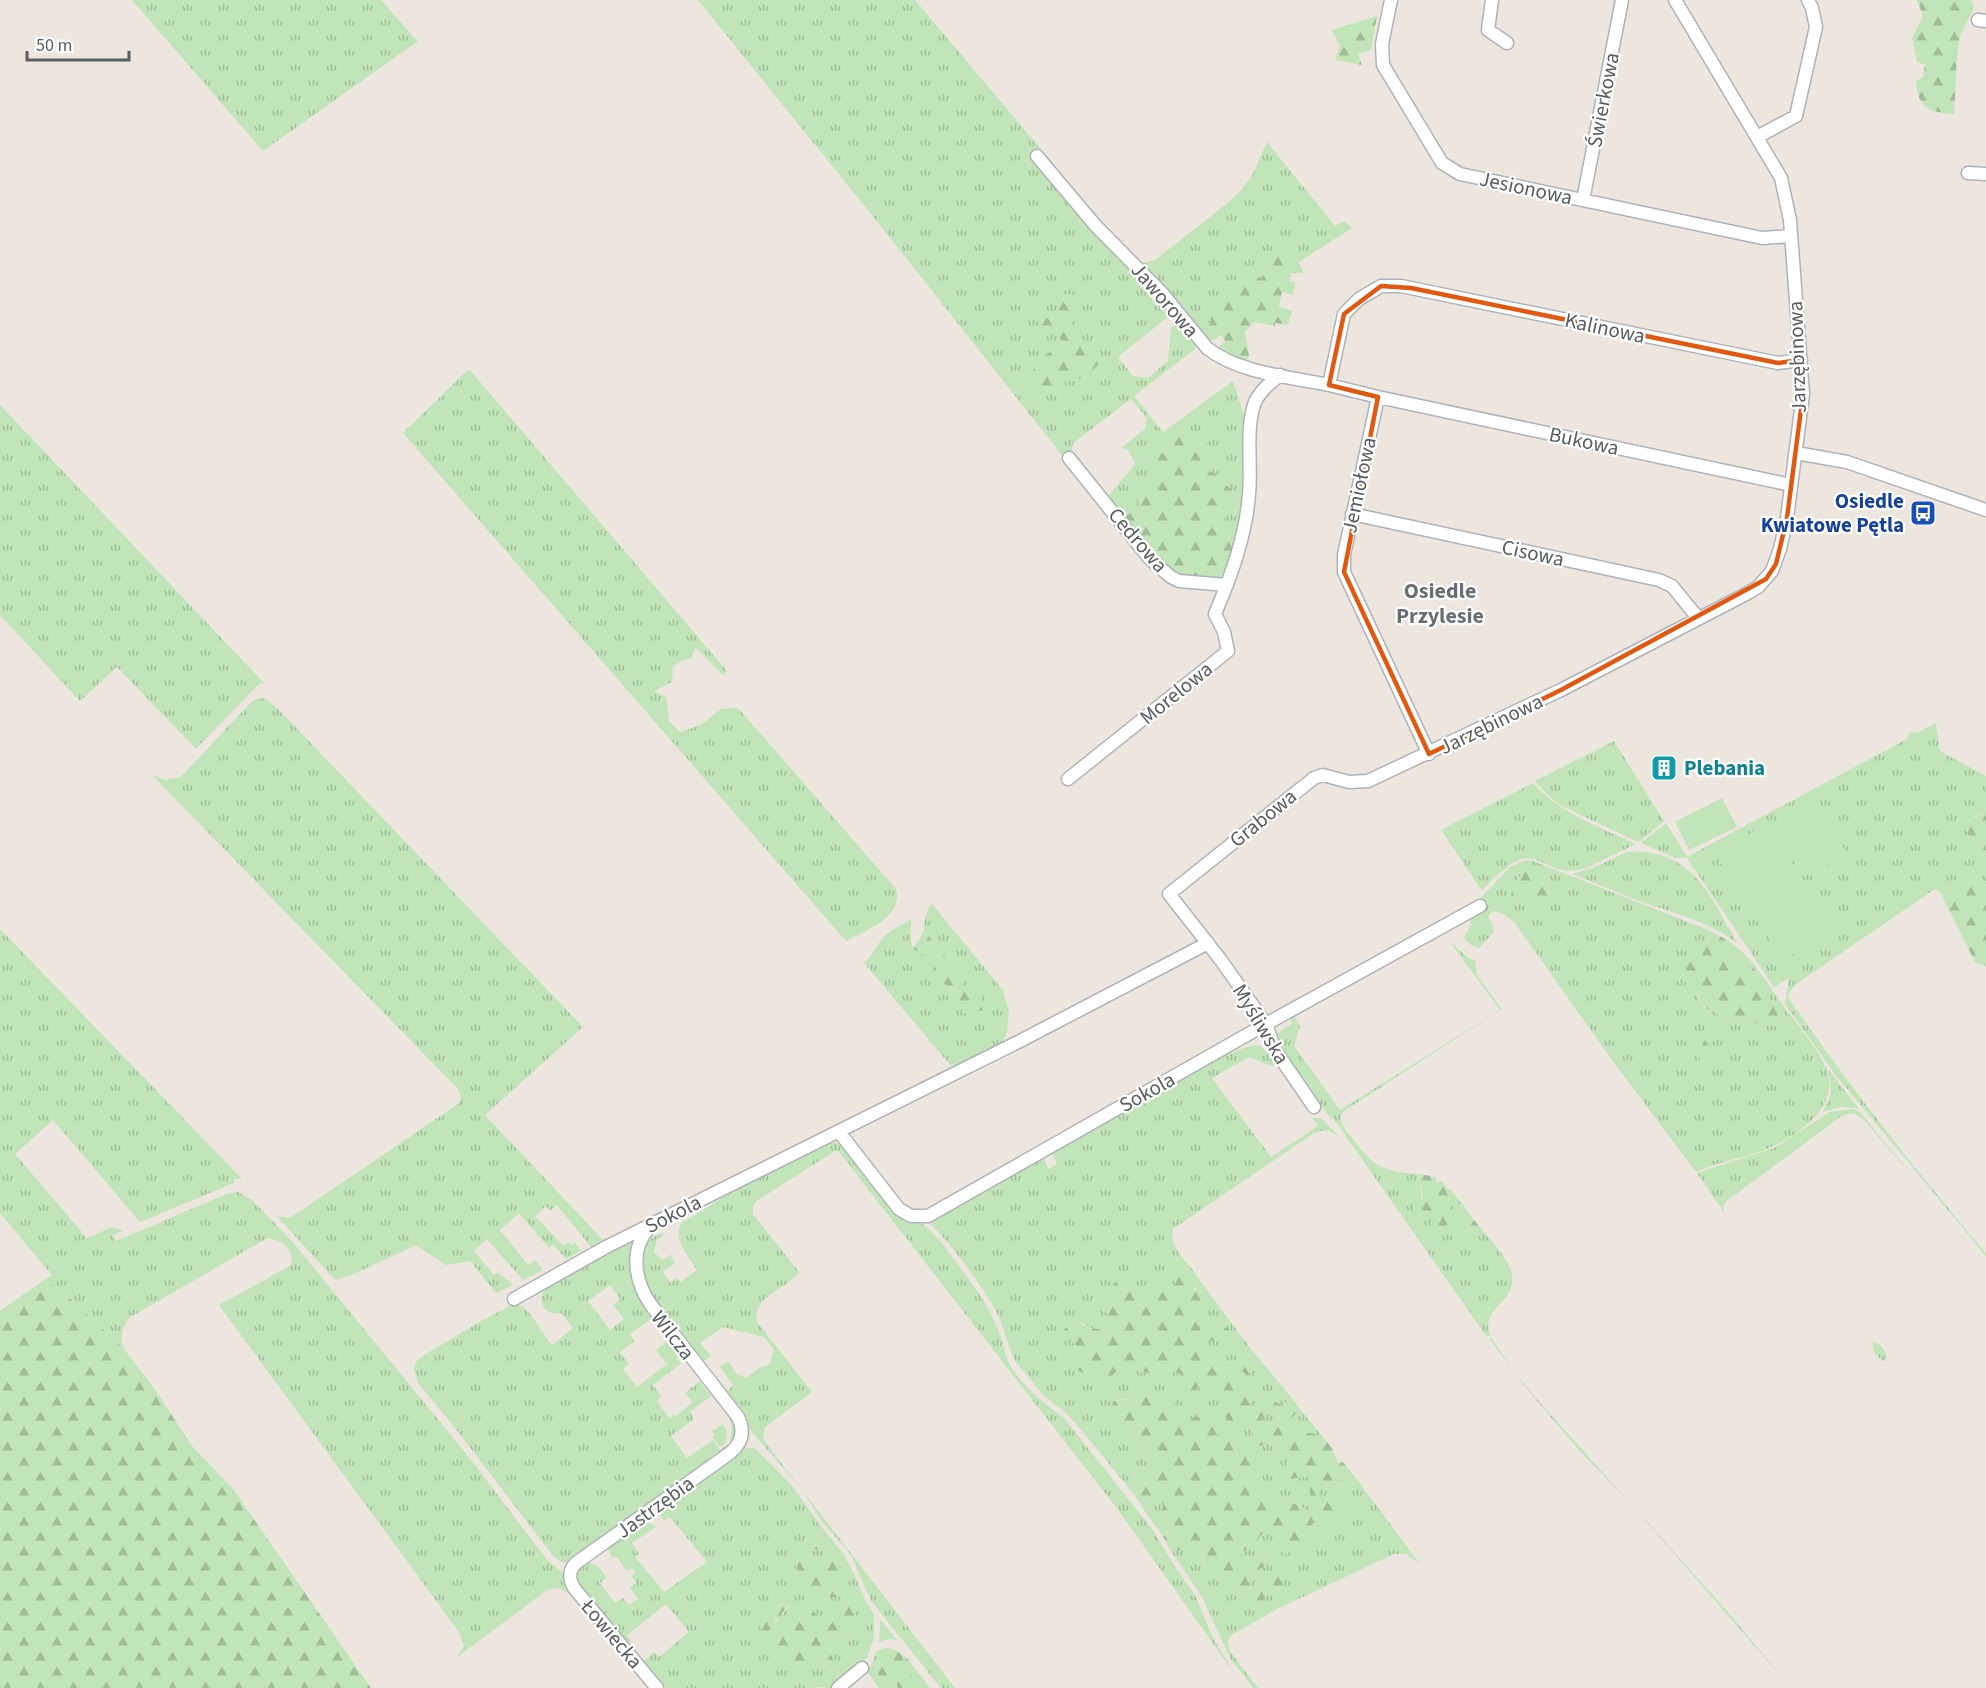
<svg xmlns="http://www.w3.org/2000/svg" width="1986" height="1688" font-family="'Source Sans 3',sans-serif">
  <style>
    .grass { fill: url(#grass-tufts); fill-rule: evenodd }
    .forest { fill: url(#forest-firs) }
    .garden { fill: #c1e5b8 }
    .lines { fill: none; stroke-linecap: round; stroke-linejoin: round }
    .minor-casing { stroke: #afb3b7; stroke-width: 15 }
    .minor { stroke: #fff; stroke-width: 12 }
    .marked { fill: none; stroke: #e15910; stroke-width: 4.5; stroke-linejoin: round }
    .labels { text-anchor: middle; stroke-width: 4.5; stroke-linejoin: round; paint-order: stroke }
    .street-label { font-size: 21px; fill: #575d60; stroke: #fff }
    .transit-label { font-size: 21px; font-weight: bold; fill: #164399; stroke: #fff; text-anchor: end }
    .culture-label { font-size: 21px; font-weight: bold; fill: #0d838f; stroke: #fff; text-anchor: start }
    .neighbourhood-label { font-size: 22px; font-weight: bold; fill: #686f72; stroke: #fff }
  </style>
  <defs>
    <pattern id="grass-tufts" width="24" height="20" patternUnits="userSpaceOnUse" patternTransform="scale(1.5)"><rect width="24" height="20" fill="#c1e5b8"/><path d="M3 7l-1-3M5 7V3M7 7l1-3M15 17l-1-3M17 17v-4M19 17l1-3" fill="none" stroke="#a0bd99"/></pattern>
    <pattern id="forest-firs" width="22" height="20" patternUnits="userSpaceOnUse" patternTransform="scale(1.5)"><rect width="22" height="20" fill="#c1e5b8"/><path d="M5 1l3.5 6h-7zM16 11l3.5 6h-7z" fill="#a0bd99"/></pattern>
  </defs>
  <rect width="100%" height="100%" fill="#ece6de"/>
  <path class="grass" d="M132,0H381L419,43L414,44L263,151Z
    M698,0H915L1121,244L1154,291L1150,296L1154,302L1161,299L1169,310V316L1118,357L1133,376L1148,378L1168,361L1171,328L1176,324L1195,344V349L1134,396L1163,432L1233,381L1247,425L1245,491L1234,493L1223,482L1216,502L1198,486L1218,475L1202,468L1200,434L1188,455L1177,452L1174,448L1172,463L1154,445L1165,474L1148,495L1139,512L1121,516L1107,498L1135,464L1128,449L1121,448L1145,429L1147,418L1131,399L1073,443L1071,453L1065,459L884,230Z
    M1267,142L1335,226L1344,221L1352,228L1299,262L1294,253L1261,279L1244,270L1219,305L1211,325L1202,335L1138,261L1146,263L1155,260L1229,202L1242,189L1253,174Z
    M469,369L727,671L723,675L695,647L692,659L683,660L673,667L672,682L655,691L666,697L669,721L680,732L701,725L721,709L738,708L896,889C904,917 865,931 846,941L403,433Z
    M0,405L264,683L259,684L196,749L117,667L80,701L0,615Z
    M1229,503L1243,504L1235,547L1222,532Z
    M261,698L266,699L279,710L583,1027L485,1115L604,1241L591,1247L557,1205L550,1211L546,1206L535,1216L563,1246L569,1242L572,1245L574,1242L581,1251L566,1259L553,1244L549,1248L519,1213L500,1230L528,1265L535,1260L543,1270L523,1280L487,1239L474,1251L494,1275L498,1272L502,1277L504,1276L512,1285L496,1293L470,1261L446,1265L416,1245L352,1275L335,1280L277,1216L288,1218L293,1216L458,1104L461,1098L459,1090L152,775L165,780L181,777L251,702Z
    M1936,723L1940,751L1986,776V815L1974,816L1977,845L1986,851V880L1947,891L1945,903L1940,892L1935,889L1796,984L1788,995L1789,999C1850,1087 1916,1171 1986,1253V1256L1834,1073L1785,1004L1789,978L1774,987L1687,858H1675L1641,843L1666,823L1687,857L1907,739L1910,732L1917,733Z
    M1614,741L1664,821L1638,842L1560,805L1550,797L1535,781Z
    M1533,783C1559,813 1600,827 1636,844L1586,868C1578,870 1570,872 1563,870C1550,868 1540,859 1527,858C1513,858 1490,881 1482,891L1441,830Z
    M1627,852C1692,847 1711,897 1738,944C1712,922 1669,912 1637,900C1615,892 1594,882 1572,874L1593,868Z
    M1526,860L1533,861L1706,929L1709,932L1707,943L1685,982L1697,990L1699,1002L1706,1009L1716,1012L1723,1019L1776,1026L1784,1011L1783,1006C1796,1023 1820,1051 1827,1070C1840,1110 1793,1139 1762,1151C1740,1159 1717,1162 1696,1172L1615,1064L1514,922L1505,915L1494,911L1489,915C1488,922 1496,925 1493,933L1479,948L1471,945L1464,938L1471,925L1470,914L1478,901L1510,867ZM1529,866L1532,872H1547L1551,902L1533,897L1510,899L1514,883Z
    M931,903L1003,990L1009,1012L1007,1031L1004,1040L997,1047L951,1066L864,963C871,956 874,951 879,943C885,932 900,926 911,920C909,958 912,941 934,961C939,965 942,973 945,978L943,983L955,990L963,1013L958,977L946,956L924,931L925,918Z
    M0,929L242,1179H234V1183L140,1222L53,1120L15,1154L87,1238L112,1227L123,1231L113,1235L116,1241L229,1193L238,1192L252,1200L291,1240L472,1461L547,1560L563,1573L564,1582L568,1593L558,1588L547,1590L456,1658L464,1646L459,1632L219,1305L290,1266C298,1252 280,1237 266,1239L129,1318C121,1328 120,1337 124,1349L72,1300L54,1285L34,1287L52,1275L0,1213Z
    M1720,936C1748,950 1763,978 1781,1002L1770,1000L1759,975L1750,962L1738,958Z
    M1450,942C1459,948 1464,958 1475,960L1477,975L1502,1009L1344,1111C1338,1116 1341,1122 1344,1128C1371,1161 1373,1172 1419,1174L1423,1211H1429L1450,1229L1447,1225L1452,1219L1474,1233L1479,1226C1489,1239 1504,1253 1510,1268C1523,1302 1479,1305 1490,1335L1487,1337L1333,1118L1331,1119L1280,1046L1277,1038L1279,1032L1292,1024L1290,1017H1295L1300,1026L1294,1046L1340,1110L1500,1010Z
    M1259,1045L1266,1051L1276,1064L1271,1066L1249,1057L1212,1078L1271,1157L1318,1126L1312,1118H1321L1339,1136L1327,1130L1316,1132L1174,1228C1167,1244 1183,1258 1193,1270H1182L1173,1290L1154,1298C1137,1292 1117,1287 1099,1291L1112,1306L1105,1309L1119,1331L1091,1328L1082,1323H1072L1077,1346L1094,1371L1096,1380L1098,1375L1130,1369L1153,1374L1160,1367L1181,1374L1194,1396L1198,1386L1228,1394L1234,1411L1226,1416L1251,1427L1257,1447L1272,1441L1275,1456L1285,1442L1289,1478L1310,1476L1320,1489L1325,1482L1330,1491L1337,1490L1336,1480L1342,1479L1352,1488L1350,1477L1353,1474L1420,1564L1406,1554H1394L1275,1610L1230,1636L1228,1643L1229,1650L1258,1688H1253L1230,1658L1202,1597L1172,1553L1184,1548L1202,1560L1204,1571L1236,1586L1243,1608L1258,1605L1270,1593L1282,1586L1265,1576L1259,1588L1248,1586L1254,1572L1269,1564L1263,1556L1249,1557L1230,1553L1249,1549L1262,1534H1276L1311,1523L1343,1529L1333,1519L1344,1509L1325,1502L1321,1511H1309L1282,1497L1279,1503L1256,1484L1259,1471L1236,1454L1238,1441L1208,1437L1212,1420H1189L1175,1416L1137,1398L1113,1400L1115,1420L1133,1423L1139,1447L1137,1457L1152,1450V1468L1136,1469L1135,1496L1079,1427L1064,1411L1044,1396L1015,1361C1008,1345 1004,1328 997,1313C982,1286 950,1241 927,1221L1039,1157L1044,1159L1048,1169L1057,1164L1052,1151C1085,1132 1231,1043 1259,1045Z
    M1829,1070L1858,1108L1841,1107L1823,1112L1831,1093Z
    M1853,1109L1860,1112L1914,1178L1863,1119L1854,1113L1843,1115L1725,1202L1723,1207L1725,1214L1697,1173L1774,1148L1830,1112Z
    M828,1143H837L844,1147L896,1213C905,1221 916,1219 925,1226C941,1238 967,1277 980,1295C987,1306 994,1319 999,1332C1003,1342 1004,1353 1009,1363C1020,1385 1045,1404 1064,1418L1153,1530L1168,1556L1196,1597L1213,1638L1236,1676L1119,1511L839,1152L835,1151L758,1200L753,1206V1214L799,1272C787,1290 752,1295 757,1322L812,1392L765,1427L763,1435L765,1442L955,1688H941L871,1601L851,1555L821,1520L802,1490L752,1432L742,1415L726,1393L733,1385L720,1367L728,1361L736,1373L746,1378L759,1368L770,1364L774,1350L764,1337L723,1327L700,1343L711,1356L706,1360L700,1361C678,1333 634,1293 642,1255C646,1240 653,1235 667,1233L657,1239L654,1252L662,1260L671,1255L675,1263L663,1271L670,1283L677,1278L680,1282L697,1270C689,1257 671,1238 682,1223L738,1188Z
    M1448,1195L1454,1206L1462,1203L1470,1215L1468,1219L1450,1209Z
    M635,1240L633,1250L658,1322L656,1326L651,1319L630,1334L635,1341L620,1352L629,1364L623,1369L637,1387L667,1364L656,1350L667,1341L680,1357L677,1359L681,1363L653,1385L661,1396L657,1401L669,1418L674,1415L676,1416L693,1402L685,1393L699,1381L711,1396L690,1412L694,1419L671,1436L687,1458L713,1440L720,1450L730,1443L732,1424L729,1420L734,1417L737,1424L734,1444L571,1562H561L553,1556L452,1424L418,1383L414,1369L416,1362L421,1357L481,1321L516,1303C532,1309 541,1333 552,1345L573,1328L561,1313C545,1316 535,1302 546,1288L590,1263ZM610,1285L620,1299L613,1305L624,1319L610,1330L588,1301Z
    M1198,1278L1251,1349L1291,1397L1282,1405L1259,1394L1257,1416L1243,1413L1252,1400L1240,1380L1239,1351L1235,1364L1203,1360L1206,1340L1227,1328L1198,1329C1198,1311 1193,1294 1198,1278Z
    M1491,1337L1512,1369L1535,1397L1727,1611L1791,1688L1629,1502L1578,1449L1526,1388L1489,1338Z
    M1873,1342C1882,1343 1887,1353 1887,1361C1878,1360 1871,1351 1873,1342Z
    M1300,1409L1327,1442L1312,1449L1317,1434L1288,1430L1262,1421V1415L1271,1412L1286,1424Z
    M722,1424L727,1430L726,1442L720,1447L712,1437L715,1435L713,1431Z
    M746,1448H754L758,1451L793,1487L819,1524L843,1553L856,1578L865,1600L874,1615V1638L867,1657L863,1663L834,1688H822L824,1687L813,1684L806,1674L805,1665L815,1663L826,1675L831,1672L821,1659H831L824,1644L840,1643L822,1635L831,1633L857,1640L837,1627L846,1599L837,1611L791,1652V1667L809,1688H663L643,1662L654,1652L659,1657L689,1632L666,1604L627,1635L631,1641L625,1642L576,1583C576,1572 579,1568 588,1561L599,1567L607,1578L600,1583L615,1603L623,1598L629,1605L638,1599L630,1588L636,1583L631,1576L636,1573L632,1568L627,1571L616,1556L612,1558L608,1547L645,1520L656,1527L632,1543L639,1554L635,1557L664,1592L707,1562L670,1517L663,1521L658,1511ZM821,1537L830,1546L827,1552L814,1549L808,1554L812,1560L830,1563L839,1587C827,1585 821,1593 804,1588L801,1590C787,1565 802,1553 821,1537ZM786,1601L791,1604L766,1634L758,1625L775,1614L777,1606Z
    M1161,1491L1164,1519L1170,1520L1164,1538L1142,1507Z
    M880,1619L897,1640L888,1639L879,1642Z
    M876,1651L879,1662L876,1672L882,1683L889,1684L894,1678L898,1688H879L867,1671L873,1662Z
    M907,1658L930,1688H920L921,1681L910,1674L900,1661Z"/>
  <path class="forest" d="M1917,0H1971L1974,6C1970,19 1961,29 1959,42C1955,65 1956,90 1954,114C1929,112 1918,109 1916,81L1923,77L1925,64L1917,62L1912,38L1923,16Z
    M1377,16L1371,50L1358,53L1362,65L1335,60L1340,46L1332,30Z
    M1294,253L1304,273H1291L1289,281L1295,283L1293,295L1282,292L1279,307L1292,311L1288,325L1275,323V326L1254,322L1245,331L1249,356L1245,362L1217,349L1225,341L1221,335L1209,343L1202,335V324L1211,325L1209,302L1219,305L1244,269L1261,278L1275,258Z
    M1066,294L1075,295L1070,321L1093,353L1104,360L1083,378L1062,382L1043,390L1032,391L1028,388C1028,372 1042,352 1059,349C1062,343 1062,337 1055,333L1046,336L1041,333L1038,322L1041,318H1050L1056,312L1059,298Z
    M1181,433L1191,439L1178,452L1188,455L1200,434L1209,440L1202,468L1219,475L1199,486L1215,501L1223,482L1234,492L1245,491L1243,504L1229,503L1222,532L1235,547L1221,578C1167,585 1152,553 1121,516L1139,512L1138,496L1148,494L1149,485L1164,475L1154,469L1147,457L1154,445L1172,462L1174,449L1168,440Z
    M1986,815V851C1966,839 1953,818 1986,815Z
    M1529,865L1532,871L1539,865L1547,872L1551,902L1542,906L1532,897L1510,899L1514,883Z
    M1971,879L1986,880V966L1975,962L1945,903L1947,891L1955,885Z
    M1706,929L1725,939L1738,958L1750,962L1768,989L1770,1000L1781,1002C1787,1011 1784,1020 1776,1026L1723,1019L1716,1012L1707,1009L1699,1002L1697,990L1687,985L1684,979L1689,949L1692,945L1707,943L1709,932Z
    M924,931L946,956L958,977L965,979L960,989L979,992L985,1010L963,1014L955,990L943,983L945,978L933,971L935,962L913,949Z
    M1696,1035C1709,1039 1709,1046 1708,1059L1701,1064L1697,1049L1691,1050L1687,1042Z
    M1419,1174L1435,1177L1437,1183L1442,1181L1448,1190L1450,1189L1462,1203L1454,1206L1448,1197L1450,1209L1468,1219L1470,1215L1479,1226L1475,1233L1457,1226L1452,1219L1447,1225L1451,1230L1442,1234H1430L1434,1217L1428,1214V1211L1424,1212L1421,1218L1412,1212L1417,1201L1423,1199Z
    M1182,1270H1193L1198,1278L1194,1291L1202,1293L1198,1308L1208,1315L1198,1328H1228L1224,1340L1206,1341L1203,1360L1235,1363L1239,1350L1252,1369L1248,1375L1240,1370V1380L1255,1387L1252,1400L1243,1413L1257,1416L1259,1394L1282,1405L1291,1397L1300,1409L1286,1424L1271,1412L1263,1415L1262,1421L1288,1430L1317,1434L1312,1449L1327,1442L1332,1448L1338,1463L1343,1462L1353,1474L1350,1477L1358,1484L1352,1489L1342,1479L1336,1480L1337,1490L1330,1491L1325,1483L1320,1489V1501H1310V1476L1289,1479L1285,1443L1275,1457L1272,1441L1257,1447L1251,1427L1226,1425V1416L1220,1415L1221,1411H1234L1228,1394L1198,1387L1194,1397L1181,1374L1160,1367L1154,1374L1130,1369L1115,1372L1109,1380L1098,1375L1095,1381L1094,1371L1090,1367L1082,1373L1074,1367L1077,1346L1061,1332C1079,1317 1074,1324 1093,1328C1101,1330 1110,1330 1118,1330L1104,1310L1111,1306L1098,1290L1111,1288L1117,1280L1124,1291L1134,1285L1143,1294L1150,1292L1154,1298L1160,1285L1173,1289Z
    M48,1284L54,1285L72,1300L124,1349L154,1388L192,1446L233,1489L371,1688H0V1311L34,1287Z
    M1153,1386L1158,1394L1175,1400V1416L1183,1411L1189,1419L1201,1415L1212,1420L1221,1419V1433L1209,1437L1238,1441L1236,1454L1256,1455L1266,1467L1259,1471L1256,1484H1266L1267,1494L1279,1502L1281,1497L1309,1511H1321L1325,1502L1335,1495L1345,1508L1333,1519L1344,1530L1312,1523L1315,1534L1305,1547L1282,1555L1276,1534H1262L1250,1549L1232,1553L1249,1557L1263,1556L1269,1564L1254,1572L1248,1586L1259,1588L1265,1576L1278,1570L1282,1586L1270,1593L1258,1605L1243,1608L1236,1586L1204,1571L1202,1560L1189,1559L1184,1548L1172,1553L1164,1538L1170,1520L1164,1519L1161,1491L1142,1507L1135,1496L1136,1469L1152,1468V1450L1136,1457L1134,1450L1139,1446L1133,1423L1115,1420L1111,1417L1113,1401L1137,1398Z
    M821,1537L830,1546L827,1552L814,1549L808,1555L812,1559L821,1556L830,1562L837,1561L843,1574L839,1577L840,1588L835,1586V1597H820L815,1592L804,1588L801,1590L795,1579L798,1560L790,1558L799,1548L804,1550L809,1540Z
    M856,1597L854,1621L838,1627L858,1632L857,1640L832,1633L823,1635L842,1644L825,1645L831,1652V1660L821,1659L831,1673L826,1675L815,1663L806,1665V1674L813,1684L824,1682V1687L809,1688L791,1667V1653L784,1652L768,1638L797,1611H802L804,1604L824,1621L830,1616L826,1606L837,1611L846,1599Z
    M786,1601L791,1603L781,1614L782,1617L775,1620V1628L769,1630L766,1635L758,1625L768,1612L775,1614L777,1607Z
    M885,1648L894,1649L907,1658L901,1661L910,1666V1674L921,1681L920,1688H898L894,1678L889,1684L882,1683L876,1672L879,1662L876,1651Z"/>
  <path class="garden" d="M1810,797L1847,853L1813,875L1776,820Z
    M1722,798L1737,827L1689,850L1675,822Z
    M1766,823L1835,927L1784,960L1716,856Z"/>
  <g class="lines">
    <g class="minor-casing">
      <path id="minor" d="M1391,0L1382,44L1383,65L1442,163L1460,174L1762,238L1791,236
        M1492,0L1488,30L1507,43
        M1978,20L1986,21
        M1757,137L1796,116L1816,27L1812,8L1808,0
        M1037,156L1095,225L1162,293L1207,348C1238,373 1290,377 1329,385
        M1968,173L1986,174
        M1583,200L1622,0
        M1378,397L1791,485
        M1796,453L1847,462L1986,510
        M1069,458L1150,559L1171,577L1179,581L1227,585
        M1352,514L1659,580L1672,586L1698,618
        M1429,754L1344,572V555L1378,397L1329,385L1344,314L1359,299L1381,286H1401L1778,363L1801,360
        M1068,779L1228,651L1224,632L1215,614C1231,576 1246,536 1249,494C1252,467 1245,428 1255,402C1260,391 1270,383 1280,375
        M1314,1107L1275,1050L1266,1024L1220,959L1169,894L1314,778L1323,775L1349,782L1368,781L1561,690L1748,593L1758,587L1772,571L1780,549L1787,518L1803,394L1790,220L1781,178L1675,0
        M839,1132L899,1209L911,1216H928L1266,1024L1480,906
        M649,1228C629,1250 635,1282 651,1305L738,1417C745,1431 742,1443 730,1453L576,1563C568,1571 569,1579 574,1588L657,1688
        M514,1299L606,1247L1020,1041L1208,943
        M838,1688L862,1668"/>
    </g>
    <use href="#minor" class="minor"/>
  </g>
  <path class="marked" d="M1381,286L1411,288L1778,363L1801,360L1803,394L1787,518L1776,564L1766,579L1561,690L1429,754L1344,572L1378,397L1329,385L1344,314Z"/>
  <defs>
    <g id="bus-square" transform="scale(1.35)"><rect x="-9" y="-9" width="18" height="18" rx="4" fill="#1a4fb4" stroke="#fff"/><path d="M-5-6H5V4H4V6H2V4H-2V6H-4V4H-5ZM-3.5-4V0h7V-4ZM-3.5 1.2v1.5H-2V1.2ZM2 1.2v1.5H3.5V1.2Z" fill="#fff"/></g>
    <g id="building-square" transform="scale(1.35)"><rect x="-9" y="-9" width="18" height="18" rx="4" fill="#0f9aa8" stroke="#fff"/><path d="M-4-6H4V6H1V3H-1V6H-4ZM-2.5-4.3h1.7v1.8h-1.7ZM.8-4.3h1.7v1.8H.8ZM-2.5-1h1.7V.8h-1.7ZM.8-1h1.7V.8H.8Z" fill="#fff"/></g>
  </defs>
  <g fill-rule="evenodd">
    <use href="#bus-square" x="1923" y="513"/>
    <use href="#building-square" x="1664" y="768"/>
  </g>
  <g class="labels">
    <g class="street-label">
      <text transform="translate(1603 100) rotate(-79)" y="7">Świerkowa</text>
      <text transform="translate(1526 188) rotate(12)" y="7">Jesionowa</text>
      <text transform="translate(1165 300) rotate(49)" y="7">Jaworowa</text>
      <text transform="translate(1605 328) rotate(12)" y="7">Kalinowa</text>
      <text transform="translate(1797 357) rotate(-92)" y="7">Jarzębinowa</text>
      <text transform="translate(1584 441) rotate(12)" y="7">Bukowa</text>
      <text transform="translate(1359 485) rotate(-78)" y="7">Jemiołowa</text>
      <text transform="translate(1138 540) rotate(49)" y="7">Cedrowa</text>
      <text transform="translate(1533 553) rotate(12)" y="7">Cisowa</text>
      <text transform="translate(1176 693) rotate(-39)" y="7">Morelowa</text>
      <text transform="translate(1491 724) rotate(-26)" y="7">Jarzębinowa</text>
      <text transform="translate(1263 818) rotate(-39)" y="7">Grabowa</text>
      <text transform="translate(1261 1024) rotate(59)" y="7">Myśliwska</text>
      <text transform="translate(1147 1092) rotate(-29)" y="7">Sokola</text>
      <text transform="translate(673 1214) rotate(-27)" y="7">Sokola</text>
      <text transform="translate(673 1335) rotate(52)" y="7">Wilcza</text>
      <text transform="translate(655 1507) rotate(-36)" y="7">Jastrzębia</text>
      <text transform="translate(612 1634) rotate(50)" y="7">Łowiecka</text>
    </g>
    <g class="transit-label">
      <text x="1904" y="508">Osiedle<tspan x="1904" dy="24">Kwiatowe Pętla</tspan></text>
    </g>
    <g class="culture-label">
      <text x="1684" y="775">Plebania</text>
    </g>
    <g class="neighbourhood-label">
      <text x="1440" y="598">Osiedle<tspan x="1440" dy="25">Przylesie</tspan></text>
    </g>
  </g>
  <path d="M27 51v9h102v-9" fill="none" stroke="#575d60" stroke-width="3"/>
  <text x="36" y="51" font-size="18" fill="#575d60" stroke="#ffffff" stroke-width="4.5" paint-order="stroke">50 m</text>
</svg>
